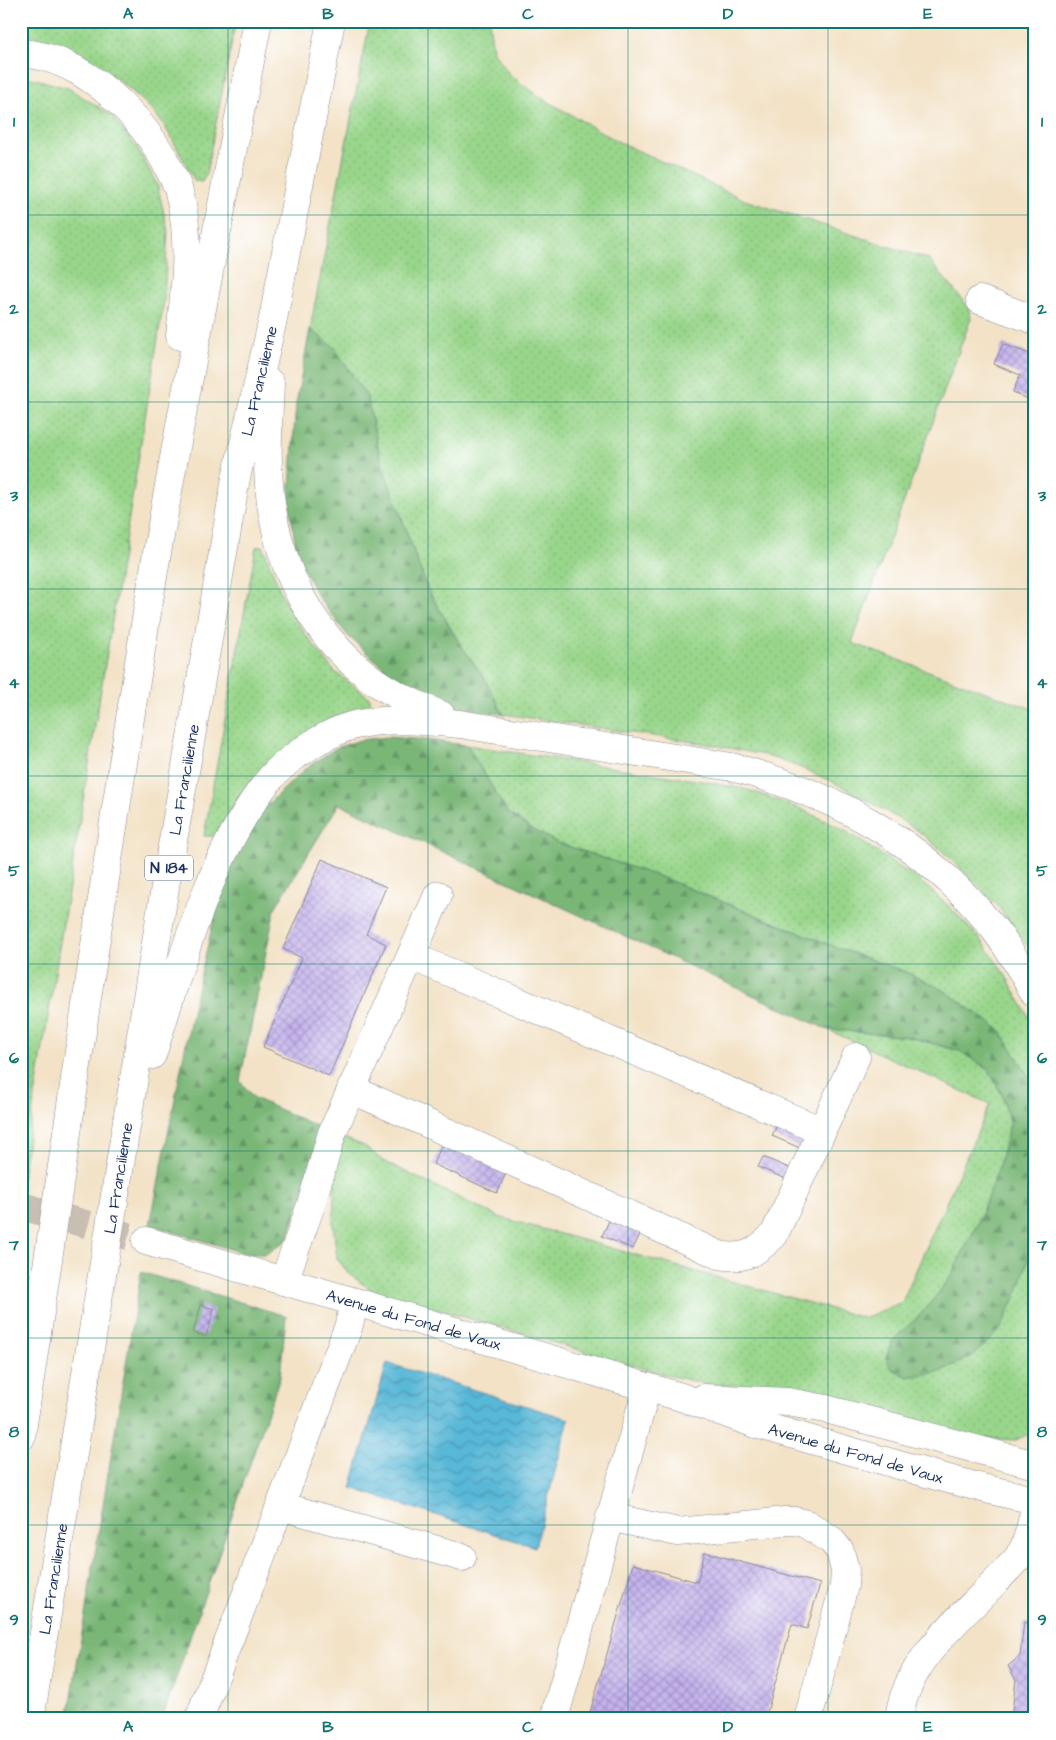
<svg xmlns="http://www.w3.org/2000/svg" width="1056" height="1740" font-family="'Architects Daughter',sans-serif">
  <style>
    .green { fill: url(#green-dots); stroke: #5a8274 }
    .forest { fill: url(#forest-firs); stroke: #4a736a }
    .water { fill: url(#water-waves); stroke: #3a749a }
    .building { fill: url(#building-cross-hatch) }
    .lines { fill: none; stroke-linecap: round; stroke-linejoin: round }
    .minor-tunnel { stroke: #c8beb1; stroke-width: 28; stroke-dasharray: 28 14; stroke-linecap: butt }
    .minor-casing { stroke: #878892; stroke-width: 29 }
    .highway-casing { stroke: #878892; stroke-width: 29 }
    .minor { stroke: #fff; stroke-width: 28 }
    .highway { stroke: #fff; stroke-width: 28 }
    .grid { fill: none; stroke: #0f766e; stroke-width: 1; stroke-opacity: 0.55 }
    .labels { text-anchor: middle; stroke-width: 4.5; stroke-linejoin: round; paint-order: stroke }
    .shield { fill: #fff; stroke: #5f6d8e; stroke-width: 1 }
    .shield-label { font-size: 15px; font-weight: bold; fill: #1b2f5e }
    .street-label { font-size: 16px; fill: #1b2f5e; stroke: #fff }
    .neatline { fill: none; stroke: #0f766e; stroke-width: 2 }
    .grid-label { font-size: 16px; text-anchor: middle; font-weight: bold; fill: #0f766e }
  </style>
  <defs>
    <pattern id="green-dots" width="8" height="8" patternUnits="userSpaceOnUse" patternTransform="scale(1.25)"><rect width="8" height="8" fill="#99d68b"/><path d="M2 2h.1M6 6h.1" fill="none" stroke="#83b87a" stroke-width="1.8" stroke-linecap="round"/></pattern>
    <pattern id="forest-firs" width="22" height="20" patternUnits="userSpaceOnUse" patternTransform="scale(1.25)"><rect width="22" height="20" fill="#7ab777"/><path d="M5 1l3.5 6h-7zM16 11l3.5 6h-7z" fill="#639565"/></pattern>
    <pattern id="water-waves" width="16" height="10" patternUnits="userSpaceOnUse" patternTransform="scale(1.25)"><rect width="16" height="10" fill="#59b8d7"/><path d="M0 5q4-4 8 0t8 0" fill="none" stroke="#4996b2"/></pattern>
    <pattern id="building-cross-hatch" width="8" height="8" patternUnits="userSpaceOnUse" patternTransform="scale(1.25)"><rect width="8" height="8" fill="#c5b2ed"/><path d="M0 0l8 8M0 8l8-8" fill="none" stroke="#9f91c3"/></pattern>
  </defs>
  <rect width="100%" height="100%" fill="#fff"/>
  <filter id="ink" filterUnits="userSpaceOnUse"><feTurbulence type="fractalNoise" baseFrequency=".02" numOctaves="2"/><feDisplacementMap in="SourceGraphic" scale="10" xChannelSelector="R" yChannelSelector="G"/><feConvolveMatrix kernelMatrix="1 2 1 2 8 2 1 2 1" color-interpolation-filters="sRGB"/></filter>
  <filter id="wash" filterUnits="userSpaceOnUse"><feTurbulence type="fractalNoise" baseFrequency=".0096" numOctaves="4" result="noise"/><feDisplacementMap in="SourceGraphic" scale="20" xChannelSelector="R" yChannelSelector="G"/><feGaussianBlur stdDeviation="1.12" result="paint"/><feColorMatrix in="noise" values="0 0 0 0 0 0 0 0 0 0 0 0 0 0 0 0 0 1.4 0 .05"/><feComposite in="paint" operator="in"/></filter>
  <g filter="url(#wash)">
    <rect width="100%" height="100%" fill="#f3e2c6"/>
    <path class="green" d="M21,21H236L206,174L202,182L195,181C185,164 176,144 165,127C143,93 94,59 55,46C44,43 32,41 21,38Z
      M370,21H489L493,51L510,75L540,97L617,141L745,200L928,259L967,305L971,318L852,643L1035,710V956L997,905L948,856L917,830L874,804L833,782L799,767L764,755L708,744L503,714L485,679L458,641L427,588L381,461L367,397L310,329Z
      M21,75L68,88L111,115L136,146L157,184L168,231L164,301L21,1183Z
      M263,546L282,596L305,634L334,671L370,698V707L333,718L238,800L216,836H204L256,547Z
      M467,745L708,782L749,790L801,809L844,830L916,878L949,906L983,942L1006,976L1035,1027V1089L1031,1080L1000,1030L942,989L903,971L838,948L663,878L558,843L530,828L507,812Z
      M826,1029L909,1037L960,1051L989,1070L1003,1097L1010,1125L998,1169L977,1225L948,1281L922,1313L1018,1291L1035,1238V1427L1031,1433L1016,1440L976,1438L811,1396L766,1387L706,1384L663,1374L373,1291L350,1275L337,1259L333,1224L335,1165L344,1138L364,1146L383,1161L499,1217L864,1318L902,1302L990,1104Z"/>
    <path class="forest" d="M310,329L334,347L367,397L381,461L427,588L458,641L485,679L503,714L452,707L406,687L348,636L318,597L297,556L289,500L296,404Z
      M388,737L427,740L467,745L507,812L530,828L558,843L663,878L838,948L903,971L942,989L1000,1030L1031,1080L1035,1089V1238L1018,1291L1000,1330L973,1356L939,1372L907,1377L891,1368L886,1358L892,1341L922,1313L948,1281L977,1225L998,1169L1010,1125L1003,1097L989,1070L960,1051L909,1037L826,1029L339,804L275,908L240,1081L254,1098L323,1129L288,1239L266,1254H247L150,1225L194,1003L217,906L230,866L244,838L268,804L305,769L336,748L360,740Z
      M141,1272L286,1316L280,1377L162,1719H68Z"/>
    <path class="water" d="M387,1363L569,1419L535,1547L351,1488Z"/>
    <g id="blocks">
      <path class="building" d="M1003,344L1035,356V389L1030,400L1013,392L1020,375L994,364Z
        M322,859L386,887L366,934L386,944L329,1076L263,1047L302,958L283,949Z
        M777,1125L805,1138L800,1148L772,1136Z
        M443,1143L507,1171L497,1193L433,1164Z
        M763,1157L791,1169L786,1179L758,1167Z
        M609,1221L640,1234L633,1249L602,1236Z
        M201,1305L214,1309L206,1336L193,1333Z
        M705,1552L820,1584L807,1629L792,1624L765,1719H588L633,1564L697,1582Z
        M1024,1622L1035,1623V1719H1011L1016,1680L1008,1666L1020,1656Z"/>
    </g>
  </g>
  <g filter="url(#ink)">
    <use href="#blocks" fill-opacity="0" stroke="#878892" stroke-width="1"/>
    <g class="lines">
      <path class="minor-tunnel" d="M21,1206L146,1241"/>
      <g class="minor-casing">
        <g id="minor">
          <path d="M980,300L1035,320"/>
          <path d="M411,956L822,1131"/>
          <path d="M351,1089L719,1255C745,1260 755,1253 774,1235L856,1057"/>
          <path id="s1" d="M146,1241L681,1397L756,1424L937,1476L986,1489L1035,1500"/>
          <path d="M284,1281L310,1208L332,1133L438,895"/>
          <path d="M704,1398L788,1402L826,1409L1035,1465"/>
          <path d="M281,1506L462,1557"/>
          <path d="M610,1517L678,1532L785,1521H795L807,1524L831,1540L840,1551L845,1570L844,1586L808,1719"/>
          <path d="M199,1719L349,1325L354,1302"/>
          <path d="M554,1719L647,1387"/>
          <path d="M899,1719C906,1659 961,1619 999,1578C1006,1570 1014,1563 1020,1555C1029,1541 1031,1524 1035,1508"/>
        </g>
      </g>
      <g class="highway-casing">
        <g id="highway">
          <path d="M21,53C84,57 144,117 170,171C173,178 178,185 179,192C192,239 185,289 180,336"/>
          <path d="M270,383C269,409 267,436 268,462C269,548 303,629 373,680C394,695 417,705 441,715"/>
          <path d="M152,1055C180,968 208,858 265,785C278,767 296,755 314,743C326,736 341,728 355,725C390,717 425,721 460,724L732,767C834,794 922,841 990,924C1008,945 1021,970 1035,994"/>
          <path d="M21,1437C67,1142 107,847 157,553C188,375 223,198 258,21"/>
          <path id="s2" d="M30,1719L165,887L236,478L273,319L331,21"/>
        </g>
      </g>
      <use href="#minor" class="minor"/>
      <use href="#highway" class="highway"/>
    </g>
  </g>
  <path class="grid" d="M228,21V1719M428,21V1719M628,21V1719M828,21V1719M21,215H1035M21,402H1035M21,589H1035M21,776H1035M21,964H1035M21,1151H1035M21,1338H1035M21,1525H1035"/>
  <g class="labels">
    <rect class="shield" x="145" y="855.5" width="48" height="25" rx="4"/>
    <g class="shield-label">
      <text x="169" y="873">N 184</text>
    </g>
    <g class="street-label">
      <text dy="6" stroke="none"><textPath href="#s2" startOffset="1358">La Francilienne</textPath></text>
      <text dy="6" stroke="none"><textPath href="#s2" startOffset="952">La Francilienne</textPath></text>
      <text dy="6" stroke="none"><textPath href="#s2" startOffset="548">La Francilienne</textPath></text>
      <text dy="6" stroke="none"><textPath href="#s1" startOffset="279">Avenue du Fond de Vaux</textPath></text>
      <text dy="6" stroke="none"><textPath href="#s1" startOffset="741">Avenue du Fond de Vaux</textPath></text>
      <text dy="6" stroke="none"><textPath href="#s2" startOffset="142">La Francilienne</textPath></text>
    </g>
  </g>
  <rect width="1056" height="1740" fill="none" stroke="#fff" stroke-width="55"/>
  <rect x="28" y="28" width="1000" height="1684" class="neatline"/>
  <g class="grid-label">
    <text x="128" y="19">A</text>
    <text x="328" y="19">B</text>
    <text x="528" y="19">C</text>
    <text x="728" y="19">D</text>
    <text x="928" y="19">E</text>
    <text x="14" y="127">1</text>
    <text x="1042" y="127">1</text>
    <text x="14" y="314">2</text>
    <text x="1042" y="314">2</text>
    <text x="14" y="501">3</text>
    <text x="1042" y="501">3</text>
    <text x="14" y="688">4</text>
    <text x="1042" y="688">4</text>
    <text x="14" y="876">5</text>
    <text x="1042" y="876">5</text>
    <text x="14" y="1063">6</text>
    <text x="1042" y="1063">6</text>
    <text x="14" y="1250">7</text>
    <text x="1042" y="1250">7</text>
    <text x="14" y="1437">8</text>
    <text x="1042" y="1437">8</text>
    <text x="14" y="1625">9</text>
    <text x="1042" y="1625">9</text>
    <text x="128" y="1732">A</text>
    <text x="328" y="1732">B</text>
    <text x="528" y="1732">C</text>
    <text x="728" y="1732">D</text>
    <text x="928" y="1732">E</text>
  </g>
</svg>
